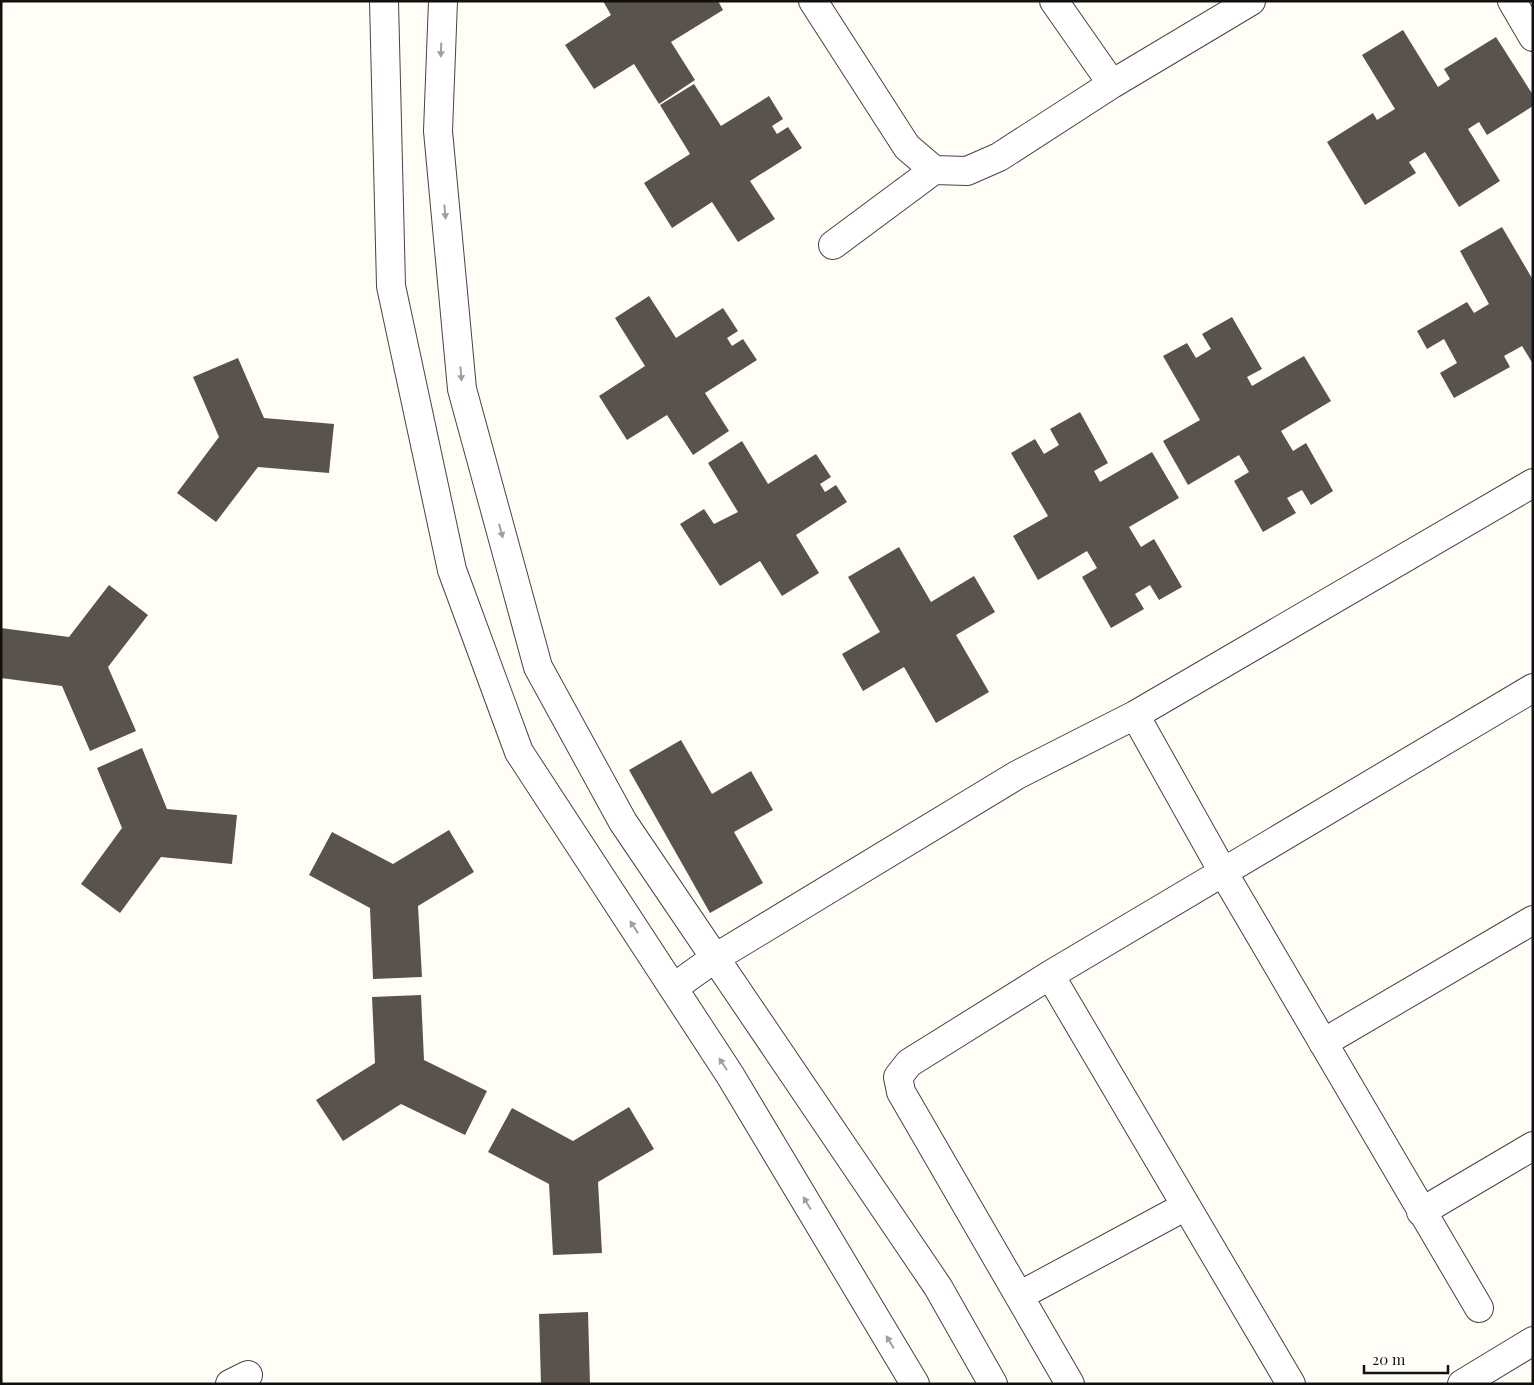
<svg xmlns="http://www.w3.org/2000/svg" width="1534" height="1385" font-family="'Playfair Display',serif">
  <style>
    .building { fill: #5a524d }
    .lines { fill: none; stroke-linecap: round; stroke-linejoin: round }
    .minor-casing { stroke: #444; stroke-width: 30 }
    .minor { stroke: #fff; stroke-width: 28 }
    .oneway { fill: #a0a0a0 }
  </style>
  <rect width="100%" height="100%" fill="#fffdf5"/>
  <path class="building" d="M603,1H718L723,10L671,42L695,80L659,104L634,64L594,89L565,45L611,15Z
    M1403,30L1438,87L1450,79L1444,69L1496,37L1533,95V106L1487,135L1479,122L1468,129L1500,181L1459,207L1425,152L1409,162L1416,173L1365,205L1327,142L1373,113L1377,120L1395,109L1362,55Z
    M694,84L721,126L769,96L783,119L772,126L777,134L788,127L802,148L750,181L775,219L738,242L712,202L672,228L644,183L690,154L660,105Z
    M1502,227L1533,280V364L1522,346L1504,356L1510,367L1454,398L1440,373L1457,363L1444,339L1427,349L1417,331L1467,302L1474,313L1489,304L1460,251Z
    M649,296L676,338L723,308L738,331L727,338L732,346L743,339L757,360L705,393L729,431L693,455L667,415L627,440L599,396L645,366L615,318Z
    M1232,317L1262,369L1247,377L1252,386L1304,356L1331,401L1281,431L1293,451L1306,443L1333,491L1311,505L1302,490L1287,498L1296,513L1263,532L1234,481L1249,472L1239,455L1188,485L1163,441L1200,420L1163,356L1187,343L1196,358L1211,349L1202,334Z
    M238,358L264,418L334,424L329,473L258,467L216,522L177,493L219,437L193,377Z
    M1080,412L1108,463L1094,471L1100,482L1152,452L1179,498L1129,527L1141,547L1154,539L1182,587L1159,600L1150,585L1135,594L1144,609L1111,628L1082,577L1097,568L1087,551L1038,580L1013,536L1048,516L1011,453L1035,439L1044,454L1059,445L1050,429Z
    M742,441L768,484L816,454L831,477L820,484L825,492L836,485L847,502L796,535L819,573L782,596L760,561L720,586L680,524L704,509L714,524L738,512L708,463Z
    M899,547L931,602L974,576L995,612L956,635L989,692L936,723L904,667L863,691L842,654L880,632L848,577Z
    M109,585L148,615L108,667L136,731L90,751L62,686L1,678V628L69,637Z
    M681,740L712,794L751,771L773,810L734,832L763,883L710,913L629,770Z
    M142,748L167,809L237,815L232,864L161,857L120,913L81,884L122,828L97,768Z
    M449,830L474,872L418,906L422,977L373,979L370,908L309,875L332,832L393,864Z
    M421,995L424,1060L487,1091L465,1135L401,1104L343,1141L316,1100L375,1063L372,997Z
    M629,1107L654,1149L598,1182L602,1253L553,1255L549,1184L488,1152L512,1108L573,1141Z
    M588,1312L590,1384H541L539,1314Z"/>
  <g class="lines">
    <g class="minor-casing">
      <path id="minor" d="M384,1L391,286L452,570L519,752L730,1075L915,1384
        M443,1L438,131L462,389L538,667L623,822L938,1287L993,1384
        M813,1L907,147L934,170
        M1054,1L1112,84
        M1512,1L1533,37
        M833,245L934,170L967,171L999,157L1112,84L1251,1
        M1135,715L1223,872L1479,1308
        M1050,975L1291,1384
        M673,988L715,958L1017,775L1135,715L1533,483
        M1323,1043L1533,920
        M1421,1212L1533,1146
        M1019,1296L1186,1206
        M230,1384L248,1375
        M1070,1384L901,1092L898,1077L909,1063L1050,975L1533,688
        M1462,1384L1533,1341"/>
    </g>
    <use href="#minor" class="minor"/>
  </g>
  <defs><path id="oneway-solid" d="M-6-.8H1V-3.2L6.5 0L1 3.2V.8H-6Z" transform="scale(1.25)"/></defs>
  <g class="oneway">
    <use href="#oneway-solid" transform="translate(441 50) rotate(92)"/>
    <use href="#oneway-solid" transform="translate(445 212) rotate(85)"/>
    <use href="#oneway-solid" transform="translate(461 374) rotate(85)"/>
    <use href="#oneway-solid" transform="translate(501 531) rotate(75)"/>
    <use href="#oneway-solid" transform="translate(634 927) rotate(-123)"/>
    <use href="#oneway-solid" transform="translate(723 1064) rotate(-123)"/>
    <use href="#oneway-solid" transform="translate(807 1203) rotate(-121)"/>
    <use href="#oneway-solid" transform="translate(890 1342) rotate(-121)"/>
  </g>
  <rect width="1534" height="1385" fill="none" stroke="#111111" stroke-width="5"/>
  <path d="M1364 1365v8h84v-8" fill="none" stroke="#111111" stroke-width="2.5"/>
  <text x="1372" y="1365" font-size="15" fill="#111111" stroke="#ffffff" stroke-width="4" paint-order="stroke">20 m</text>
</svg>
